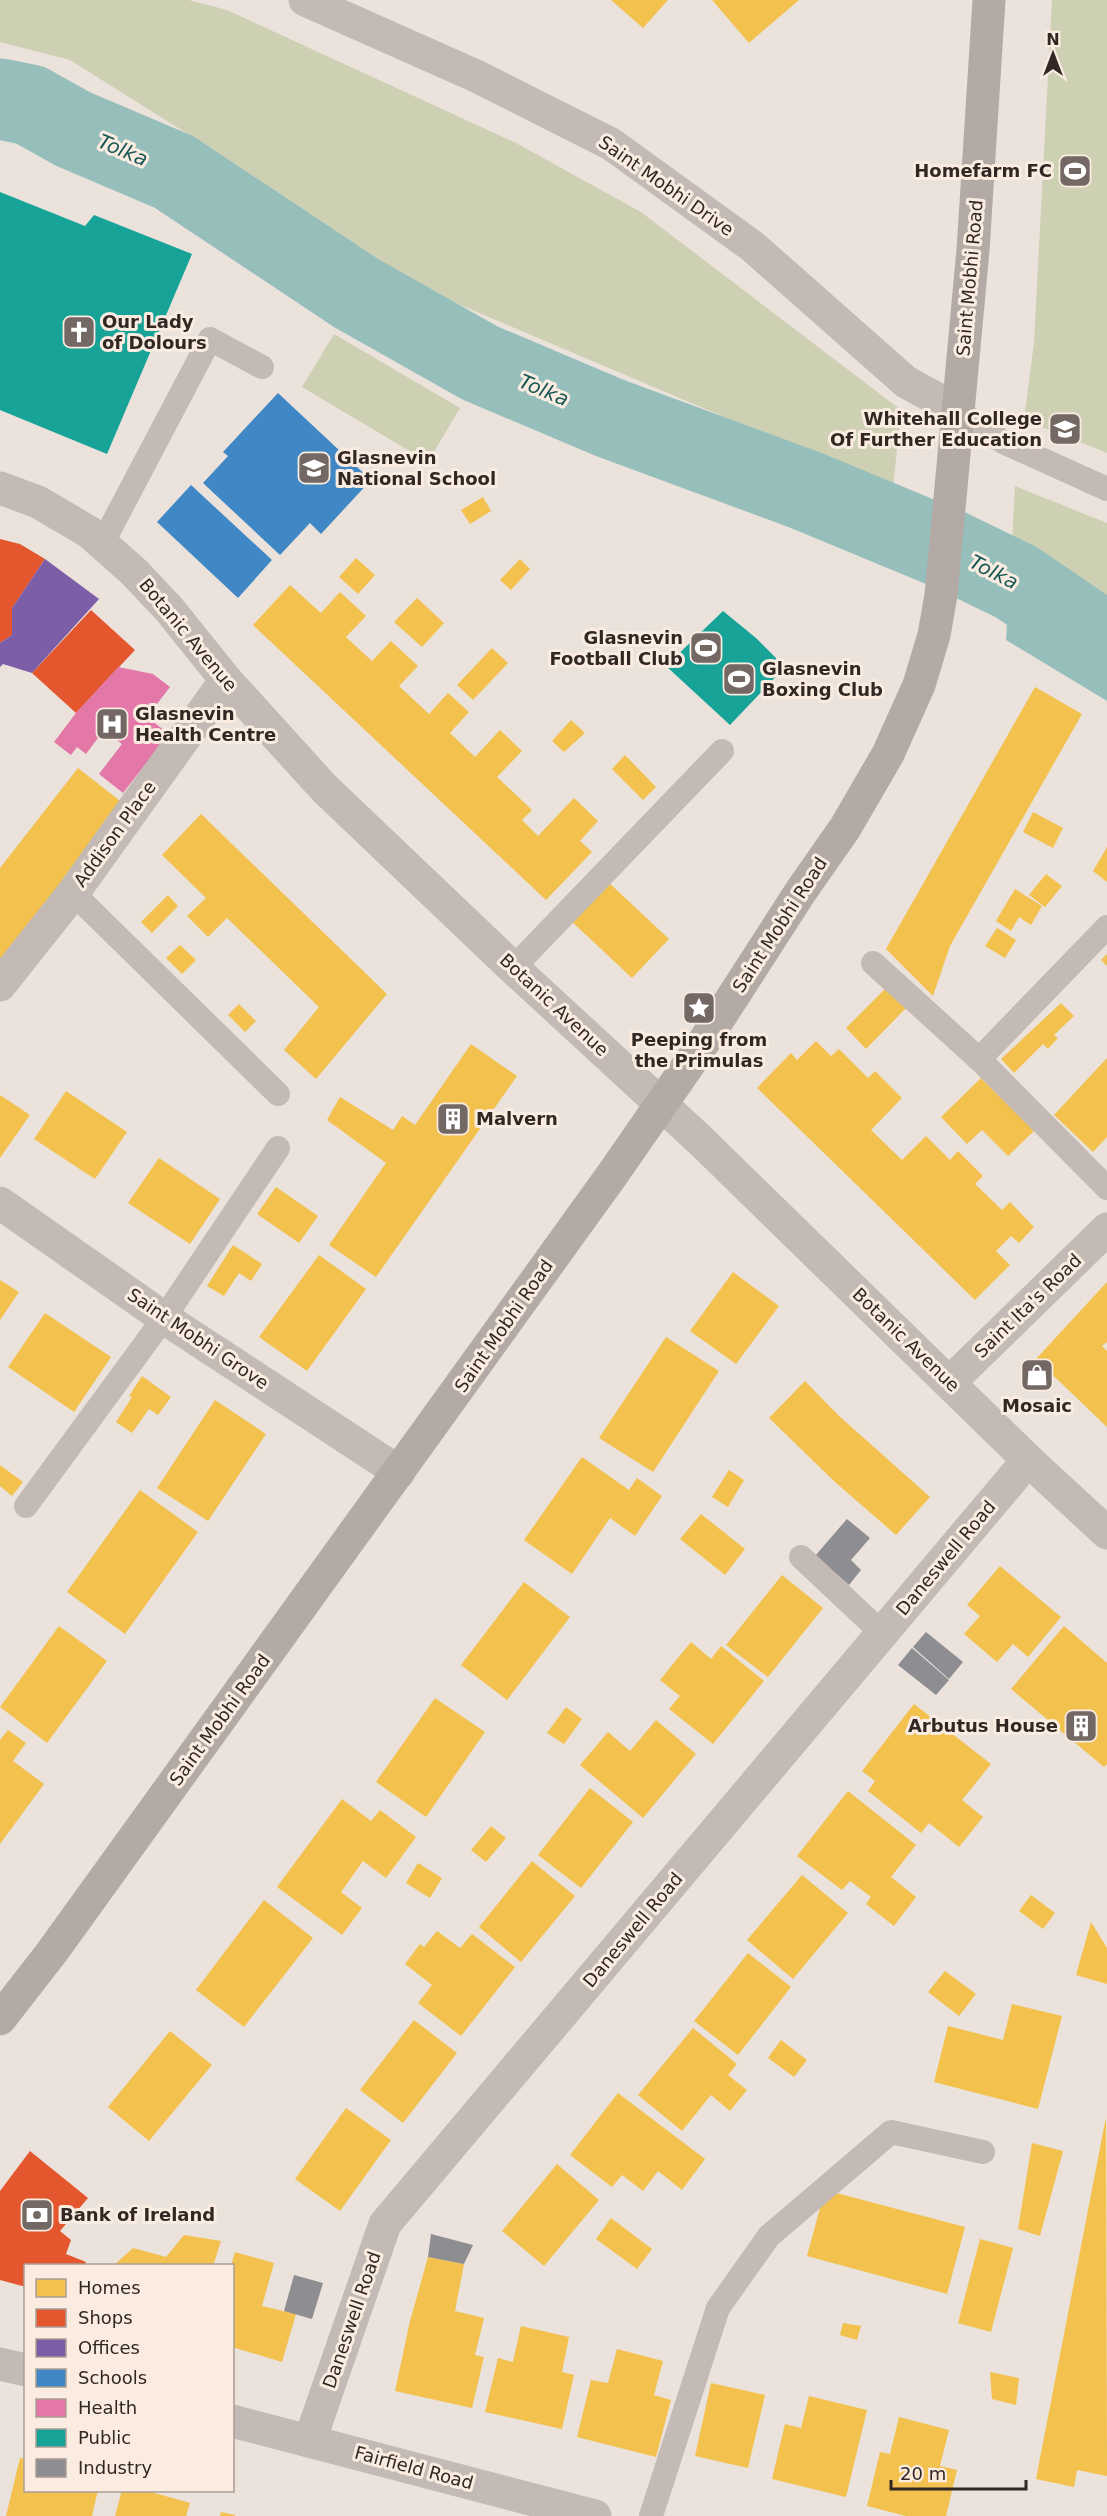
<svg xmlns="http://www.w3.org/2000/svg" width="1107" height="2516" font-family="'DejaVu Sans',sans-serif">
  <style>
    .green { fill: #ced0b4 }
    .water { fill: #96bfbc }
    .homes { fill: #f2c14e }
    .shops { fill: #e4572e }
    .offices { fill: #7b5ea7 }
    .schools { fill: #3f88c5 }
    .health { fill: #e377a8 }
    .public { fill: #17a398 }
    .industry { fill: #8d8d92 }
    .lines { fill: none; stroke-linecap: round; stroke-linejoin: round }
    .river { stroke: #96bfbc; stroke-width: 81 }
    .service { stroke: #c3bab5; stroke-width: 24 }
    .minor { stroke: #c3bab5; stroke-width: 33 }
    .tertiary { stroke: #c3bab5; stroke-width: 33 }
    .secondary { stroke: #b4aaa5; stroke-width: 33 }
    .labels { text-anchor: middle; stroke-width: 6; stroke-linejoin: round; paint-order: stroke }
    .poi-label { font-size: 18px; font-weight: bold; fill: #332724; stroke: #faece0; text-anchor: start }
    .street-label { font-size: 18px; fill: #332724; stroke: #faece0 }
    .water-label { font-size: 20px; font-style: italic; fill: #175755; stroke: #faece0 }
  </style>
  <rect width="100%" height="100%" fill="#ebe2db"/>
  <path class="green" d="M0,0H189L227,10L514,142L641,212L901,410L892,498L748,427L371,267L202,143L70,60L0,42Z
    M1052,0H1107V453L1024,420L1034,342Z
    M334,334L460,408L428,462L302,387Z
    M1015,486L1107,523V602L1012,542Z"/>
  <path class="water" d="M1012,542L1107,602V701L1006,640Z"/>
  <path class="homes" d="M611,0H668L643,28Z
    M712,0H799L749,43Z
    M483,497L491,511L470,524L461,510Z
    M356,558L375,575L358,594L339,577Z
    M520,559L530,569L511,590L500,580Z
    M290,585L321,613L340,592L366,616L346,637L372,661L391,641L418,666L399,686L429,714L448,693L469,712L450,733L475,757L500,730L522,751L497,777L532,810L522,820L538,836L574,798L598,821L580,841L592,852L546,900L253,625Z
    M417,598L444,623L422,647L394,622Z
    M492,648L508,663L473,700L457,685Z
    M1035,687L1082,714L950,946L933,996L886,949Z
    M571,720L585,733L564,752L552,741Z
    M625,755L656,787L643,800L612,769Z
    M78,768L124,804L0,962V868Z
    M1033,812L1063,828L1053,848L1023,832Z
    M201,814L387,994L316,1079L284,1050L319,1007L227,918L208,937L187,916L206,898L162,855Z
    M1107,847V882L1093,871Z
    M1046,874L1062,886L1045,907L1029,895Z
    M606,880L669,939L632,978L569,919Z
    M1015,889L1042,906L1031,925L1019,917L1011,931L996,921Z
    M168,895L178,906L152,933L141,922Z
    M997,928L1016,940L1005,958L985,946Z
    M180,945L196,960L182,974L166,958Z
    M1107,954V966L1101,960Z
    M887,987L907,1007L866,1049L846,1028Z
    M1061,1003L1074,1016L1054,1035L1058,1038L1048,1049L1043,1044L1014,1073L1001,1059Z
    M239,1004L256,1021L245,1032L228,1015Z
    M816,1041L831,1056L839,1049L868,1078L875,1071L902,1098L871,1130L902,1160L926,1136L950,1160L958,1151L983,1176L975,1184L1002,1210L1010,1202L1034,1227L1019,1243L1011,1236L996,1251L1010,1265L975,1300L757,1088L791,1053L797,1060Z
    M471,1044L517,1076L376,1277L329,1245L386,1163L327,1120L340,1097L393,1130L402,1116L415,1125Z
    M1107,1058V1137L1093,1152L1054,1115Z
    M981,1078L1034,1131L1008,1156L982,1130L967,1144L941,1117Z
    M66,1091L127,1132L95,1179L34,1139Z
    M0,1095L30,1115L0,1158Z
    M159,1158L220,1199L190,1244L128,1203Z
    M276,1187L318,1216L299,1243L257,1214Z
    M233,1245L262,1264L251,1281L239,1273L224,1296L207,1286Z
    M319,1255L366,1289L307,1371L259,1337Z
    M733,1272L779,1306L736,1364L690,1331Z
    M0,1280L19,1292L0,1320Z
    M1107,1282V1342L1102,1346L1107,1351V1427L1036,1359Z
    M45,1313L111,1357L74,1412L8,1367Z
    M666,1337L719,1371L653,1472L599,1438Z
    M142,1376L171,1397L158,1415L149,1409L132,1433L116,1422L132,1397L129,1396Z
    M805,1381L838,1415L930,1497L896,1535L835,1482L769,1418Z
    M215,1400L266,1434L208,1521L157,1488Z
    M582,1457L629,1490L637,1478L662,1496L635,1536L610,1518L572,1574L524,1540Z
    M0,1465L23,1482L12,1496L0,1486Z
    M729,1470L744,1480L728,1507L712,1497Z
    M140,1490L198,1532L125,1634L67,1592Z
    M701,1514L745,1549L725,1575L680,1539Z
    M1000,1566L1061,1617L1028,1657L1013,1644L997,1662L964,1634L980,1616L967,1605Z
    M782,1575L823,1608L768,1677L726,1645Z
    M524,1582L570,1617L507,1700L461,1665Z
    M59,1626L107,1661L47,1743L0,1707Z
    M1064,1626L1107,1663V1764L1104,1767L1011,1689Z
    M691,1642L711,1659L721,1646L764,1681L713,1744L669,1709L680,1696L660,1680Z
    M435,1698L485,1732L426,1817L376,1782Z
    M914,1704L991,1764L962,1800L983,1817L959,1847L929,1823L921,1833L868,1791L875,1781L862,1771Z
    M566,1707L582,1719L564,1744L547,1733Z
    M656,1720L696,1754L643,1818L580,1765L608,1732L630,1751Z
    M8,1730L26,1743L13,1761L44,1784L0,1844V1740Z
    M590,1788L633,1822L581,1888L538,1855Z
    M848,1791L916,1845L891,1877L916,1897L894,1926L866,1904L871,1897L850,1881L842,1890L797,1856Z
    M342,1799L371,1821L380,1810L416,1837L386,1878L363,1861L341,1892L362,1908L342,1935L277,1887Z
    M491,1826L506,1838L486,1862L471,1850Z
    M532,1861L575,1896L521,1962L479,1927Z
    M418,1863L442,1878L430,1898L406,1883Z
    M802,1875L848,1913L793,1979L747,1940Z
    M1031,1895L1055,1913L1043,1929L1019,1911Z
    M264,1900L313,1938L244,2027L196,1990Z
    M1091,1922L1107,1948V1984L1076,1975Z
    M437,1931L460,1948L472,1934L515,1967L461,2036L418,2003L432,1985L405,1964L420,1944L424,1947Z
    M748,1953L791,1987L738,2055L694,2021Z
    M945,1971L976,1994L959,2016L928,1992Z
    M1012,2004L1062,2016L1038,2109L934,2082L948,2026L1003,2040Z
    M414,2020L457,2053L403,2123L360,2090Z
    M693,2028L737,2064L728,2075L747,2090L730,2111L711,2095L682,2131L638,2095Z
    M170,2031L212,2065L149,2141L108,2107Z
    M781,2040L807,2060L794,2077L768,2058Z
    M618,2093L705,2159L682,2190L658,2171L643,2191L622,2175L612,2187L570,2155Z
    M346,2108L391,2140L340,2211L295,2179Z
    M1106,2117L1107,2476L1077,2470L1074,2487L1036,2479Z
    M1032,2143L1063,2151L1040,2236L1018,2229Z
    M557,2164L599,2200L544,2266L502,2231Z
    M825,2190L965,2227L947,2294L807,2256Z
    M611,2218L652,2249L637,2269L596,2239Z
    M184,2235L221,2241L213,2266H113L133,2248L166,2257Z
    M980,2239L1013,2248L991,2332L958,2323Z
    M235,2252L274,2263L262,2306L296,2314L282,2362L232,2347V2266H231Z
    M428,2257L464,2264L455,2311L484,2318L475,2355L484,2357L472,2408L395,2391L410,2321Z
    M843,2323L861,2326L857,2340L840,2335Z
    M521,2326L569,2337L562,2372L574,2375L562,2429L485,2412L498,2358L513,2362Z
    M617,2349L663,2361L654,2395L671,2400L656,2457L577,2437L591,2380L608,2383Z
    M990,2372L1019,2378L1016,2405L992,2399Z
    M711,2383L765,2395L748,2468L695,2456Z
    M809,2396L867,2410L846,2497L772,2479L785,2424L801,2428Z
    M899,2417L949,2430L940,2466L957,2470L946,2516H906L867,2506L880,2452L890,2454Z
    M20,2458L26,2459V2490H98L92,2516H6Z
    M122,2490H144L190,2503L186,2516H115Z
    M221,2512L235,2515V2516H220Z"/>
  <path class="shops" d="M0,539L20,544L45,559L12,608V635L0,643Z
    M91,610L135,650L76,713L32,673Z
    M1036,1359L1053,1374L1038,1390L1021,1375Z
    M30,2151L88,2198L60,2231L71,2240L66,2254L86,2262L84,2266H26V2287L0,2280V2191Z"/>
  <path class="offices" d="M45,559L99,599L32,673L3,664L0,667V643L12,635V608Z"/>
  <path class="schools" d="M278,393L371,480L321,534L310,523L280,555L203,483L228,456L223,452Z
    M191,485L272,560L238,598L157,522Z"/>
  <path class="health" d="M118,667L153,674L170,687L147,717L169,734L123,793L99,774L122,744L104,730L86,754L77,747L71,755L54,742L76,713Z"/>
  <path class="public" d="M0,192L85,226L94,215L192,254L107,454L0,410Z
    M723,611L756,638L785,667L730,725L666,666Z"/>
  <path class="industry" d="M847,1519L870,1538L851,1560L861,1570L849,1585L815,1556Z
    M926,1632L963,1662L949,1679L913,1647Z
    M912,1648L949,1680L936,1695L898,1665Z
    M431,2234L473,2245L464,2264L428,2257Z
    M294,2275L323,2283L312,2319L284,2311Z"/>
  <g class="lines">
    <path class="river" d="M0,99L30,105L73,129L174,172L356,293L480,363L610,418L805,490L950,550L1016,582L1107,644"/>
    <path class="service" d="M959,411L1003,442L1107,489
      M102,544L210,339L262,367
      M73,893L278,1094
      M873,963L981,1061L1107,1188
      M513,968L722,751
      M981,1061L988,1050L1107,927
      M26,1506L164,1318L278,1148
      M801,1557L883,1634
      M651,2516L718,2308L769,2236L891,2132L983,2152"/>
    <path class="minor" d="M305,0L476,76L611,144L752,246L906,382L959,411
      M0,985L73,893L226,680
      M0,1203L164,1318L399,1472
      M950,1382L1107,1229
      M0,2364L26,2370
      M232,2421L595,2516
      M310,2440L385,2224L1028,1460"/>
    <path class="tertiary" d="M0,488L38,502L89,532L134,572L169,609L226,680L324,788L513,968L700,1140L1028,1460L1107,1533"/>
    <path class="secondary" d="M0,2019L52,1952L612,1175L696,1054L801,891L845,828L888,754L919,685L934,635L941,595L973,250L989,0"/>
  </g>
  <defs>
    <g id="stadium-square" transform="scale(1.725)"><rect x="-9" y="-9" width="18" height="18" rx="4" fill="#736864" stroke="#faece0"/><path d="M0-5a6.5 5 0 1 0 0 10a6.5 5 0 1 0 0-10ZM-3.5-1.8h7v3.6h-7Z" fill="#fff"/></g>
    <g id="church-square" transform="scale(1.725)"><rect x="-9" y="-9" width="18" height="18" rx="4" fill="#736864" stroke="#faece0"/><path d="M-1.2-6h2.4v3.5h3.3v2.4h-3.3V6h-2.4V-.1h-3.3v-2.4h3.3Z" fill="#fff"/></g>
    <g id="university-square" transform="scale(1.725)"><rect x="-9" y="-9" width="18" height="18" rx="4" fill="#736864" stroke="#faece0"/><path d="M0-5L7-2L0 1L-7-2ZM-4 1L0 2.5L4 1V4Q0 6-4 4Z" fill="#fff"/></g>
    <g id="school-square" transform="scale(1.725)"><rect x="-9" y="-9" width="18" height="18" rx="4" fill="#736864" stroke="#faece0"/><path d="M0-5L7-2L0 1L-7-2ZM-4 1L0 2.5L4 1V4Q0 6-4 4Z" fill="#fff"/></g>
    <g id="hospital-square" transform="scale(1.725)"><rect x="-9" y="-9" width="18" height="18" rx="4" fill="#736864" stroke="#faece0"/><path d="M-5-5h3v3.5h4V-5h3V5h-3V1.5h-4V5h-3Z" fill="#fff"/></g>
    <g id="sight-square" transform="scale(1.725)"><rect x="-9" y="-9" width="18" height="18" rx="4" fill="#736864" stroke="#faece0"/><path d="M0-6L1.8-2.2L6-1.7L2.9 1.2L3.7 5.4L0 3.3L-3.7 5.4L-2.9 1.2L-6-1.7L-1.8-2.2Z" fill="#fff"/></g>
    <g id="building-square" transform="scale(1.725)"><rect x="-9" y="-9" width="18" height="18" rx="4" fill="#736864" stroke="#faece0"/><path d="M-4-6H4V6H1V3H-1V6H-4ZM-2.5-4.3h1.7v1.8h-1.7ZM.8-4.3h1.7v1.8H.8ZM-2.5-1h1.7V.8h-1.7ZM.8-1h1.7V.8H.8Z" fill="#fff"/></g>
    <g id="shop-square" transform="scale(1.725)"><rect x="-9" y="-9" width="18" height="18" rx="4" fill="#736864" stroke="#faece0"/><path d="M-5-2.5h2.3a2.7 3.5 0 0 1 5.4 0H5L5.5 6h-11ZM-1.5-2.5h3a1.5 2.3 0 0 0-3 0Z" fill="#fff"/></g>
    <g id="bank-square" transform="scale(1.725)"><rect x="-9" y="-9" width="18" height="18" rx="4" fill="#736864" stroke="#faece0"/><path d="M-6-4H6V4H-6ZM0-2.3a2.3 2.3 0 1 0 0 4.6a2.3 2.3 0 1 0 0-4.6Z" fill="#fff"/></g>
  </defs>
  <g fill-rule="evenodd">
    <use href="#stadium-square" x="1075" y="171"/>
    <use href="#church-square" x="79" y="332"/>
    <use href="#university-square" x="1065" y="429"/>
    <use href="#school-square" x="314" y="468"/>
    <use href="#stadium-square" x="706" y="648"/>
    <use href="#stadium-square" x="739" y="679"/>
    <use href="#hospital-square" x="112" y="724"/>
    <use href="#sight-square" x="699" y="1008"/>
    <use href="#building-square" x="453" y="1119"/>
    <use href="#shop-square" x="1037" y="1375"/>
    <use href="#building-square" x="1081" y="1726"/>
    <use href="#bank-square" x="37" y="2215"/>
  </g>
  <g class="labels">
    <g class="poi-label">
      <text x="1052" y="177" text-anchor="end">Homefarm FC</text>
      <text x="102" y="328">Our Lady<tspan x="102" dy="21">of Dolours</tspan></text>
      <text x="1042" y="425" text-anchor="end">Whitehall College<tspan x="1042" dy="21">Of Further Education</tspan></text>
      <text x="337" y="464">Glasnevin<tspan x="337" dy="21">National School</tspan></text>
      <text x="683" y="644" text-anchor="end">Glasnevin<tspan x="683" dy="21">Football Club</tspan></text>
      <text x="762" y="675">Glasnevin<tspan x="762" dy="21">Boxing Club</tspan></text>
      <text x="135" y="720">Glasnevin<tspan x="135" dy="21">Health Centre</tspan></text>
      <text x="699" y="1046" text-anchor="middle">Peeping from<tspan x="699" dy="21">the Primulas</tspan></text>
      <text x="476" y="1125">Malvern</text>
      <text x="1037" y="1412" text-anchor="middle">Mosaic</text>
      <text x="1058" y="1732" text-anchor="end">Arbutus House</text>
      <text x="60" y="2221">Bank of Ireland</text>
    </g>
    <g class="street-label">
      <text transform="translate(666 186) rotate(35)" y="6">Saint Mobhi Drive</text>
      <text transform="translate(970 278) rotate(-85)" y="6">Saint Mobhi Road</text>
      <text transform="translate(188 635) rotate(50)" y="6">Botanic Avenue</text>
      <text transform="translate(115 834) rotate(-54)" y="6">Addison Place</text>
      <text transform="translate(780 925) rotate(-57)" y="6">Saint Mobhi Road</text>
      <text transform="translate(554 1005) rotate(43)" y="6">Botanic Avenue</text>
      <text transform="translate(1028 1306) rotate(-44)" y="6">Saint Ita's Road</text>
      <text transform="translate(504 1326) rotate(-55)" y="6">Saint Mobhi Road</text>
      <text transform="translate(198 1339) rotate(34)" y="6">Saint Mobhi Grove</text>
      <text transform="translate(906 1340) rotate(44)" y="6">Botanic Avenue</text>
      <text transform="translate(946 1558) rotate(-50)" y="6">Daneswell Road</text>
      <text transform="translate(220 1720) rotate(-54)" y="6">Saint Mobhi Road</text>
      <text transform="translate(633 1930) rotate(-50)" y="6">Daneswell Road</text>
      <text transform="translate(352 2320) rotate(-71)" y="6">Daneswell Road</text>
      <text transform="translate(414 2468) rotate(15)" y="6">Fairfield Road</text>
    </g>
    <g class="water-label">
      <text transform="translate(123 150) rotate(23)" y="7">Tolka</text>
      <text transform="translate(544 390) rotate(23)" y="7">Tolka</text>
      <text transform="translate(994 572) rotate(27)" y="7">Tolka</text>
    </g>
  </g>
  <rect x="24" y="2264" width="210" height="228" fill="#faece0" stroke="#aa9d95" stroke-width="1.5"/>
  <rect x="36" y="2279" width="30" height="18" fill="#f2c14e" stroke="#aa9d95" stroke-width="1.5"/>
  <text x="78" y="2294" font-size="18" fill="#332724">Homes</text>
  <rect x="36" y="2309" width="30" height="18" fill="#e4572e" stroke="#aa9d95" stroke-width="1.5"/>
  <text x="78" y="2324" font-size="18" fill="#332724">Shops</text>
  <rect x="36" y="2339" width="30" height="18" fill="#7b5ea7" stroke="#aa9d95" stroke-width="1.5"/>
  <text x="78" y="2354" font-size="18" fill="#332724">Offices</text>
  <rect x="36" y="2369" width="30" height="18" fill="#3f88c5" stroke="#aa9d95" stroke-width="1.5"/>
  <text x="78" y="2384" font-size="18" fill="#332724">Schools</text>
  <rect x="36" y="2399" width="30" height="18" fill="#e377a8" stroke="#aa9d95" stroke-width="1.5"/>
  <text x="78" y="2414" font-size="18" fill="#332724">Health</text>
  <rect x="36" y="2429" width="30" height="18" fill="#17a398" stroke="#aa9d95" stroke-width="1.5"/>
  <text x="78" y="2444" font-size="18" fill="#332724">Public</text>
  <rect x="36" y="2459" width="30" height="18" fill="#8d8d92" stroke="#aa9d95" stroke-width="1.5"/>
  <text x="78" y="2474" font-size="18" fill="#332724">Industry</text>
  <g transform="translate(1053 54)" stroke="#faece0" stroke-width="4.5" paint-order="stroke">
  <path d="M0-4.5L10 22L0 15L-10 22Z" fill="#332724"/>
  <text y="-9" font-size="16" font-weight="bold" text-anchor="middle" fill="#332724">N</text>
  </g>
  <path d="M891 2480v9h135v-9" fill="none" stroke="#332724" stroke-width="3"/>
  <text x="900" y="2480" font-size="18" fill="#332724" stroke="#faece0" stroke-width="4.5" paint-order="stroke">20 m</text>
</svg>
